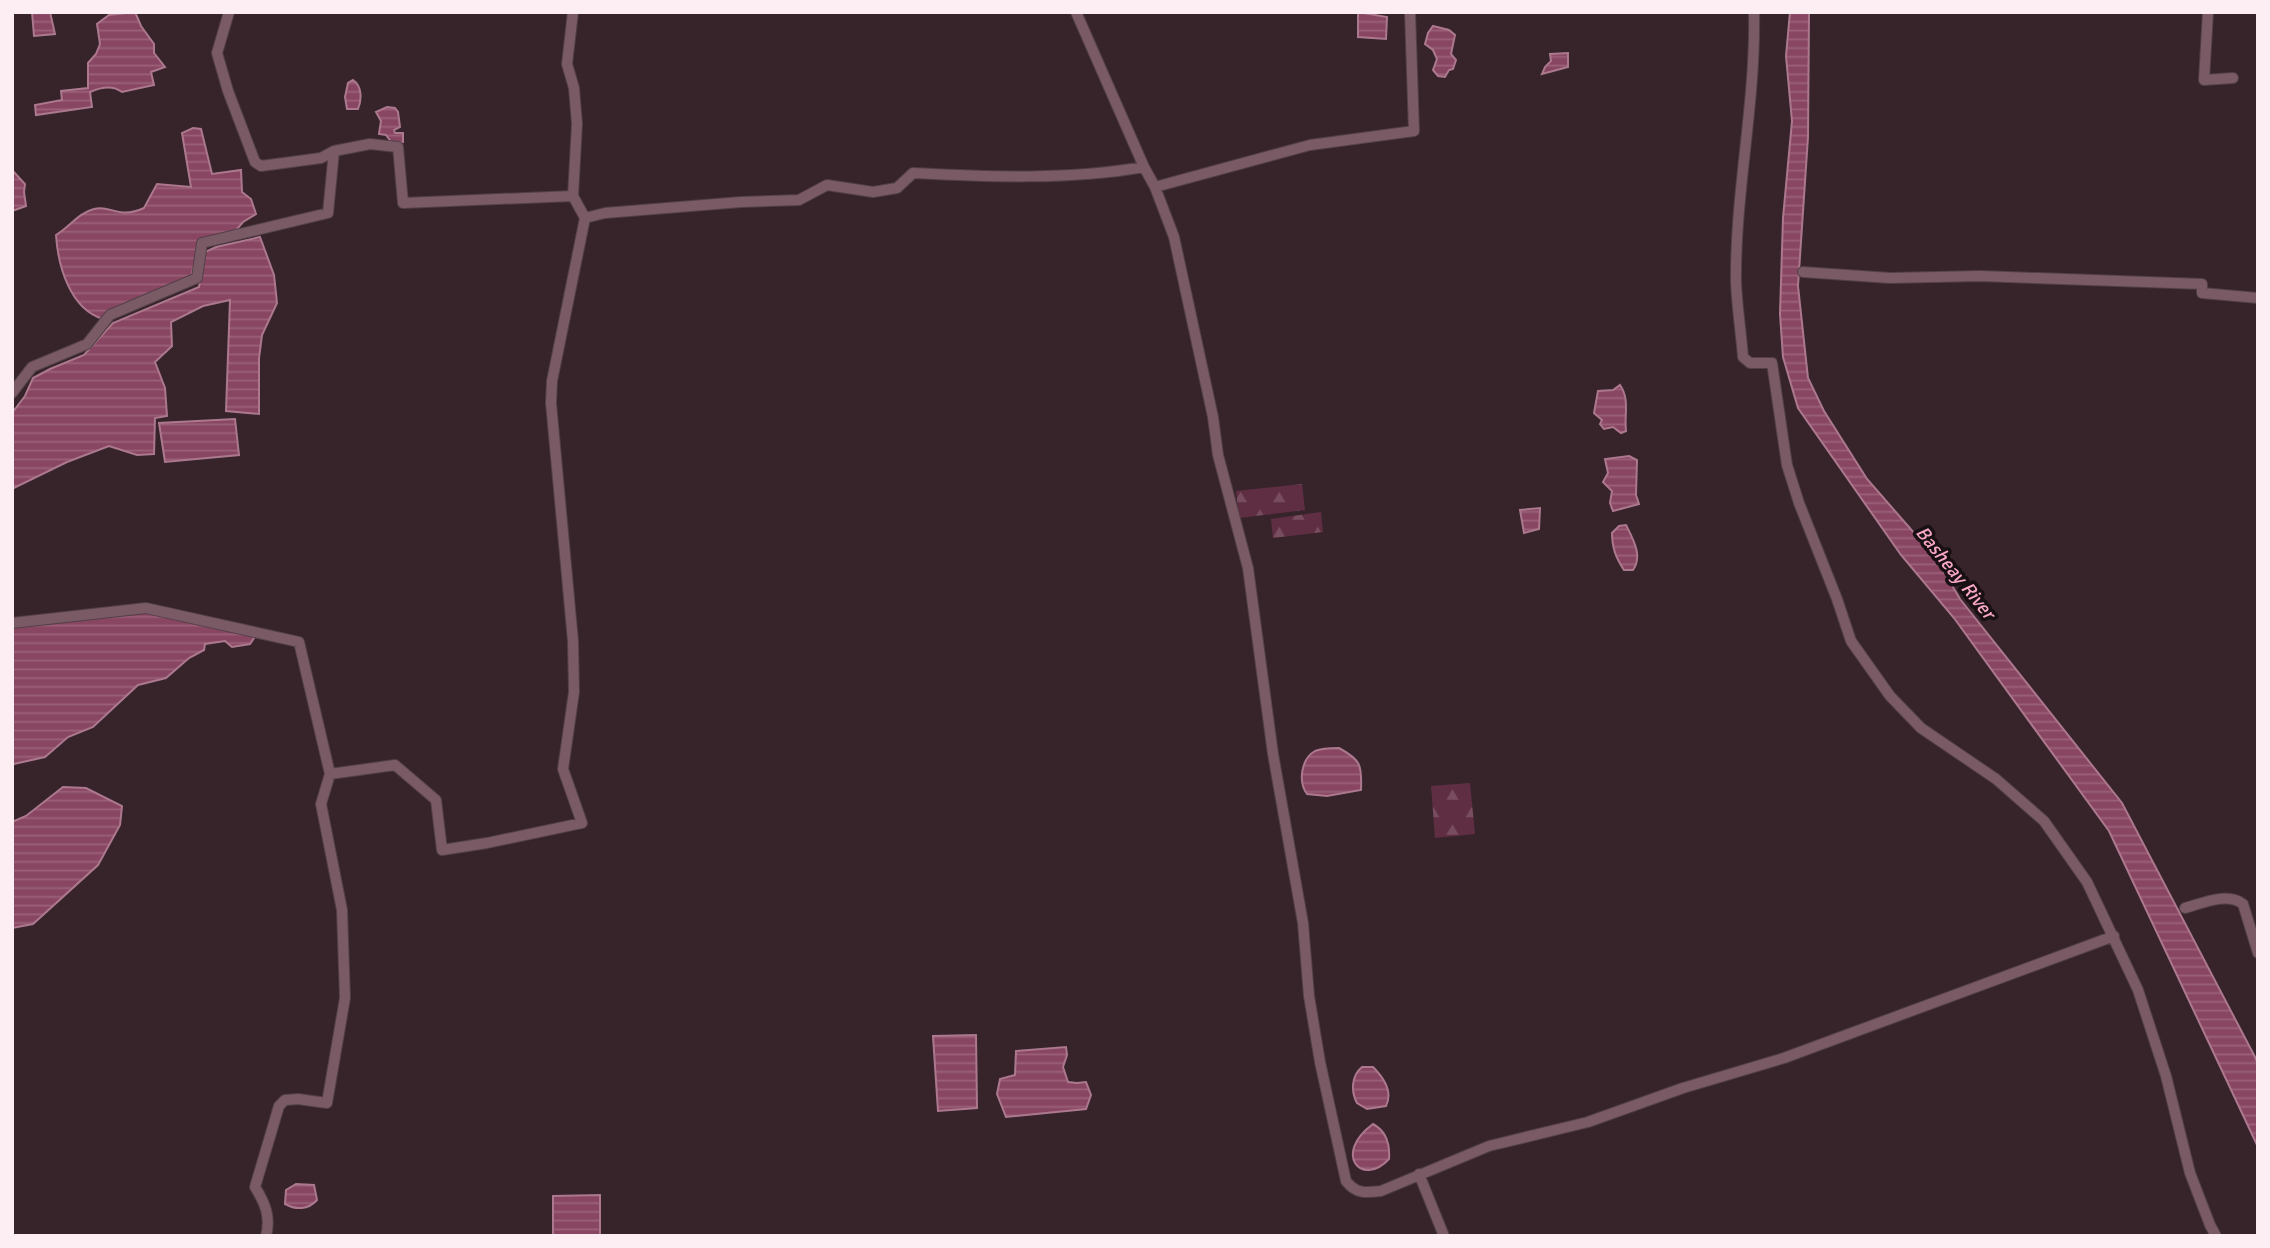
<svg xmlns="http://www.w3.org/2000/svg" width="2270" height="1248" font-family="Signika,sans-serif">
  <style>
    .forest { fill: url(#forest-firs) }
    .water { fill: url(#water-rules); stroke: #ac788e; stroke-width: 2 }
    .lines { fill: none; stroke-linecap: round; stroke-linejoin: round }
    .street-casing { stroke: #534047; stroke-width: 12 }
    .street { stroke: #795a65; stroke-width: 10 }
    .labels { text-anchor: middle; stroke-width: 7; stroke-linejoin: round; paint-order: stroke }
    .water-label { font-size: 19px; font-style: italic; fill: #f7a6c5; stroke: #191013 }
  </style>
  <defs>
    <pattern id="forest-firs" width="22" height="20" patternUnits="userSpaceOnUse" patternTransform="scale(1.75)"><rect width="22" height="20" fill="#602e43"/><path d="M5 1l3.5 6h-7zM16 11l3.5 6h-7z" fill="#784d5f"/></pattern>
    <pattern id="water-rules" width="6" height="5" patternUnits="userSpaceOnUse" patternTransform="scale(1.75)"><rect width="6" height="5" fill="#894662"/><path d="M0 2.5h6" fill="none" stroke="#9b6179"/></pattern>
  </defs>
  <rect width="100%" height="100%" fill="#37242b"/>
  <path class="forest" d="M1302,484L1305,510L1239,518L1236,491Z
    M1321,512L1323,532L1273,538L1271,519Z
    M1470,783L1475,834L1435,838L1431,786Z"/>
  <path class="water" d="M32,12H50L55,34L34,36Z
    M135,12L141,26L154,44V53L165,67L151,72L154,85L122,92C113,85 101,87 90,92L92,107L36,115L35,105L62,100L61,91L88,88V63L96,54L100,44L97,24L109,15Z
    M1358,12L1387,17L1386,39L1358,37Z
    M1790,12H1809L1808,137L1798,286L1808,378L1824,411L1867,479L1936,558L1960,599L2122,803L2255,1057L2258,1064V1147L2109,831L1954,618L1901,555L1798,408L1783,357L1780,314L1783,218L1792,121L1786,56Z
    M1433,26L1449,30L1455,35L1451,54L1456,60L1453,69L1449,70L1445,77L1438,76L1433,70L1437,59L1433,50L1425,44L1428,33Z
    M1568,53V67L1542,74L1545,67L1551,61L1550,54Z
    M353,80C362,86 362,99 358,109H347L345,97L348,83Z
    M387,107L395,108L398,112L400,127L394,130L395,133H403V142L392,143L386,135L379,134L381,121L376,112Z
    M193,128L201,129L212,174L241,170L242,192L251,199L256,214L243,222L232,235L199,245L190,281L103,319C70,309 58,266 56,235C70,227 78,213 94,209C110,204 118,220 144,208L157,184L191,187L182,133Z
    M12,170L25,184L24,192L26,206L12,211Z
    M260,237L274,275L277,303L262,335L259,358V414L226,411L230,300L203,306L171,322L172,346L155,362L165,388L167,416L155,418L154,454L137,455L109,446L67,462L12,489V413L25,396L33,378L50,369L84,355L113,323L199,287L203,253L216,247Z
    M1620,385C1630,399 1624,415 1626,431L1621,433L1613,427L1604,429L1600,424L1602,420L1594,413L1598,391L1613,390Z
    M235,419L239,455L165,462L159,423Z
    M1629,456L1637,460L1636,495L1639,504L1613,511L1610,503L1612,491L1603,482L1608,473L1605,459Z
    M1540,508L1539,529L1524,533L1520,510Z
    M1626,525C1633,539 1643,556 1633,570H1624C1616,558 1612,548 1612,533L1619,526Z
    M142,609L249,632L254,638L250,644L232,647L225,641L205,644L204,650L189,658L166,678L138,685L93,727L68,737L45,757L14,764L12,766V625Z
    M1339,748C1361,760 1362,765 1361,790L1327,796L1307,794C1298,782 1301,759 1315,751C1322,748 1331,748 1339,748Z
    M63,787L86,788L122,806L120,825L98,865L33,924L12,928V822L26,816Z
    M976,1035L977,1108L938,1111L933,1036Z
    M1066,1047L1067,1055L1063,1067L1068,1082L1077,1083L1086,1082L1091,1095L1086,1109L1006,1117L997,1094L1000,1079L1015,1075L1016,1051Z
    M1362,1067H1373C1383,1077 1393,1092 1386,1106L1367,1109L1357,1103C1351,1092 1351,1076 1362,1067Z
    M1373,1124C1386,1131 1390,1145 1389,1159C1362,1188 1332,1154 1373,1124Z
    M296,1184L314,1185L317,1200C308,1210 296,1210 285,1204L286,1190Z
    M600,1195V1236H553V1196Z"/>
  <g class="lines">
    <g class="street-casing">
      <path id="street" d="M229,12L217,53L228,91L255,162L261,166L321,158L334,151
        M1076,12L1144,167
        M1754,12C1756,103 1735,192 1736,282C1737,307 1741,332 1743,357L1750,363H1772L1787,465L1799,503L1837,599L1851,641L1890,696L1921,728L1996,779L2044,821L2087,882L2138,990L2166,1076L2190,1173L2210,1225L2216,1236
        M2208,12L2204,80L2233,78
        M1155,187L1174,237L1213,417L1218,455L1248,568L1273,754L1303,923L1309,996L1320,1062L1346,1181C1356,1194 1366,1193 1381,1191L1489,1146L1588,1122L1683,1088L1784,1058L2114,936
        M573,196L577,124L574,88L567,64L573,12
        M1803,272L1890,278L1980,276L2202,284V293L2258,298
        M12,393L32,367L87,344L110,315L197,278L202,243L328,213L334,151L370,144L398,147L403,203L573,196L585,218L605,213L741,202L799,200L827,185L873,192L897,188L913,173C989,177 1069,180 1144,167L1155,187L1310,145L1414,131L1410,12
        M12,623L146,608L299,642L330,774L395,765L436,800L442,850L487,843L582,823L563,769L574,692L573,641L551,403L552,381L585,218
        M2185,908C2203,903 2227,892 2243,904L2258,953
        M1419,1174L1444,1236
        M266,1236C271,1217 265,1203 255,1187L279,1106L285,1100L298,1099L327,1103L345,998L342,910L321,804L330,774"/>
    </g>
    <use href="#street" class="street"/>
  </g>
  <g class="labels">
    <g class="water-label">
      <text transform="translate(1956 572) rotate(51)" y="7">Basheay River</text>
    </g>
  </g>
  <rect width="2270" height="1248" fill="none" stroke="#fceef3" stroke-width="28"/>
</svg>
